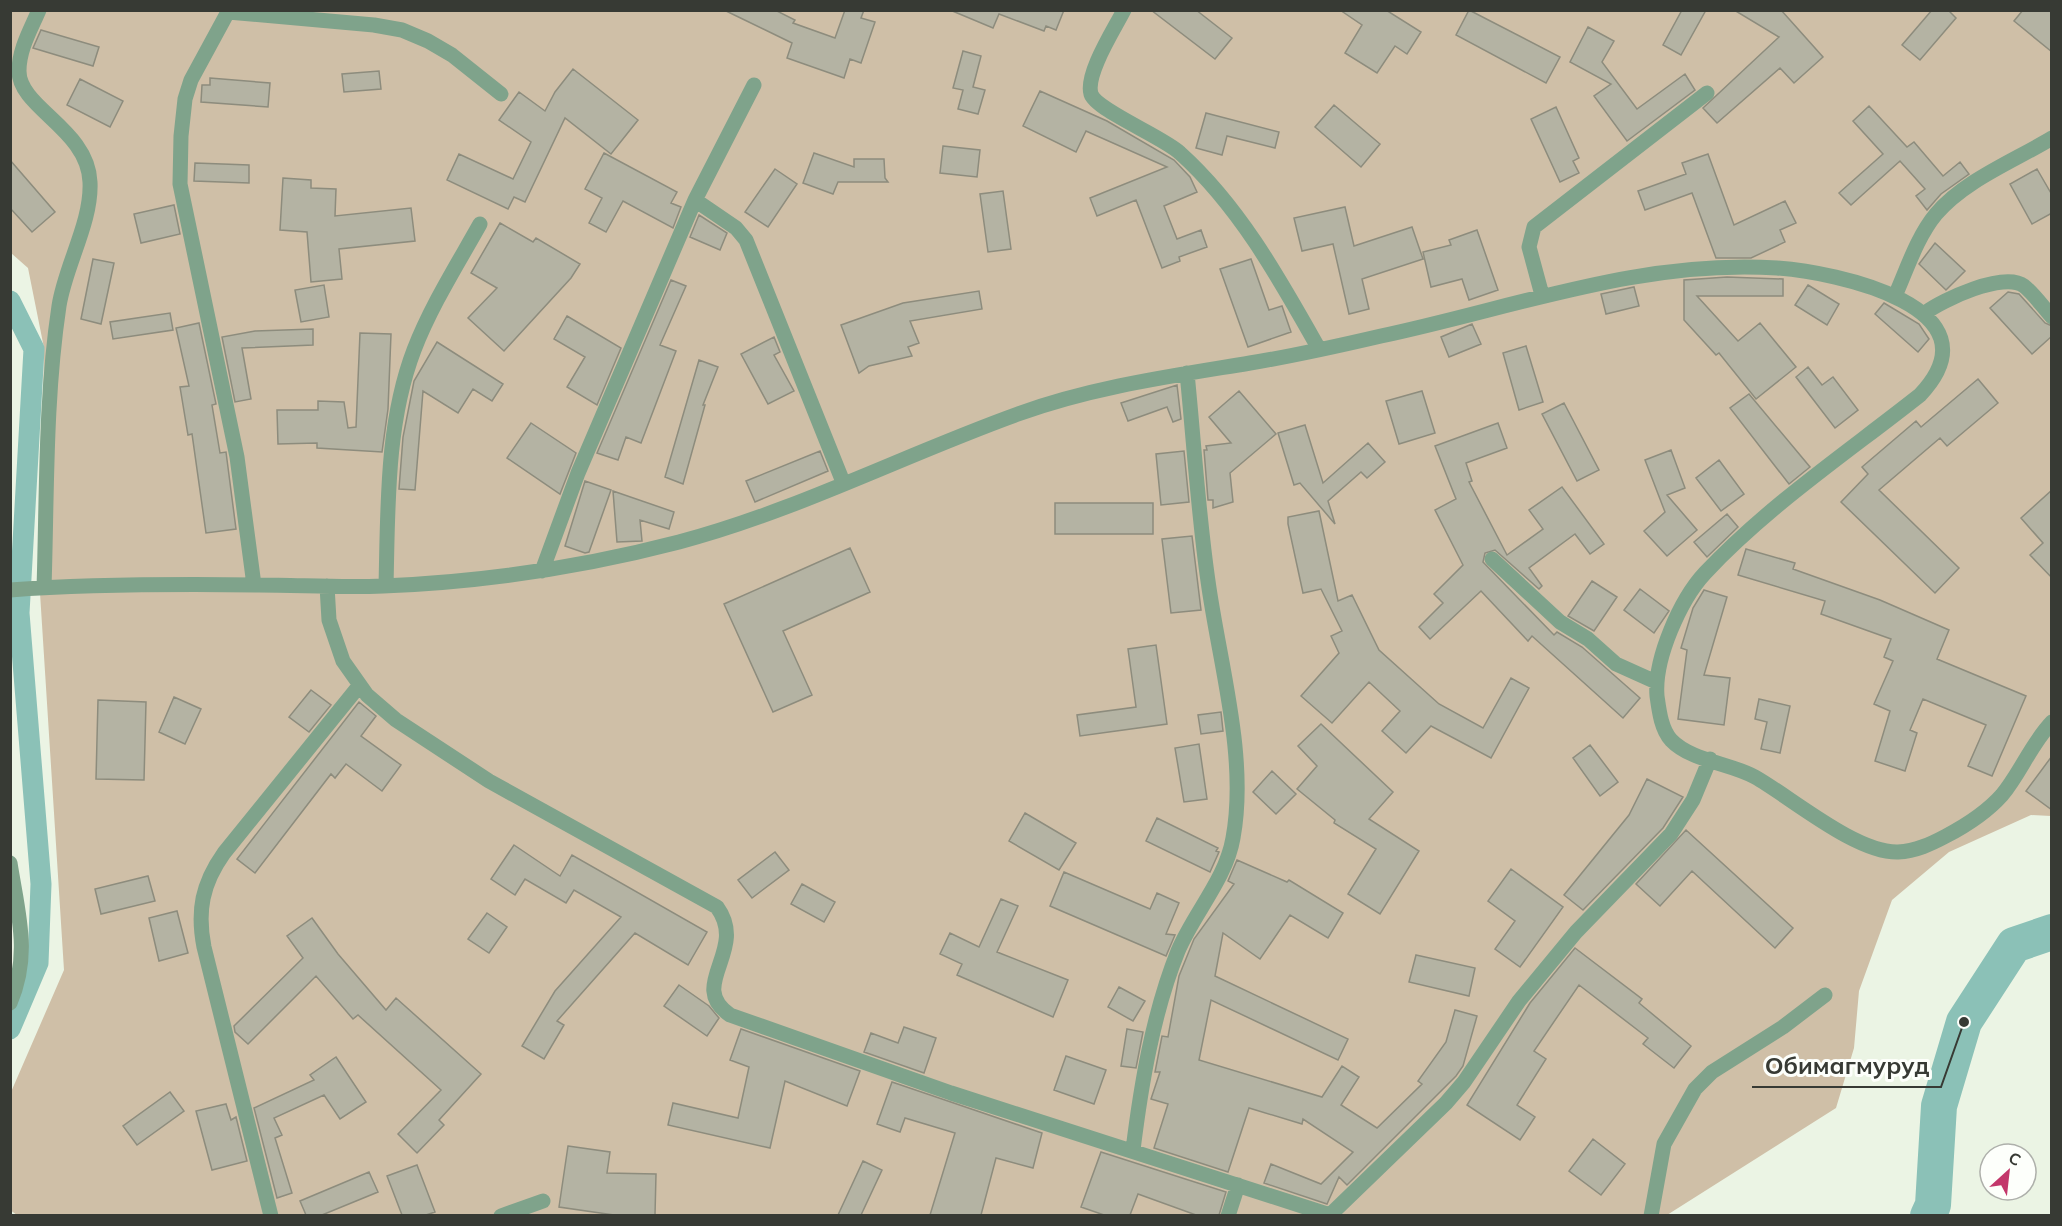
<svg xmlns="http://www.w3.org/2000/svg" width="2062" height="1226" font-family="Mulish,sans-serif">
  <style>
    .green { fill: #cfbfa7 }
    .lines { fill: none; stroke-linecap: round; stroke-linejoin: round }
    .canal { stroke: #8bc1b7; stroke-width: 21 }
    .river { stroke: #8bc1b7; stroke-width: 36 }
    .building { fill: #b4b3a3; stroke: #8d8c7d; stroke-width: 1.5 }
    .minor { stroke: #7fa38b; stroke-width: 15 }
    .leader { fill: none; stroke: #373a34; stroke-width: 2 }
    .callout-dot { fill: #373a34; stroke: #fdfffb; stroke-width: 2 }
    .callout-label { font-size: 24px; text-anchor: middle; font-weight: bold; fill: #373a34; stroke: #fdfffb; stroke-width: 6; stroke-linejoin: round; paint-order: stroke }
  </style>
  <rect width="100%" height="100%" fill="#ebf4e4"/>
  <path class="green" d="M11,11H2051V816L2031,815L1949,852L1892,900L1859,991L1854,1048L1836,1108L1667,1215H17L10,1210L11,1092L64,970L40,593L44,348L28,268L11,253Z"/>
  <g class="lines">
    <path class="canal" d="M10,301L34,349L19,613L41,884L38,963L10,1029"/>
    <path class="river" d="M1928,1216L1933,1205L1939,1106L1964,1022L2014,945L2052,932"/>
  </g>
  <path class="building" d="M724,10H775L795,20L793,23L835,38L845,10H864L861,18L875,22L861,63L850,59L844,78L787,58L792,43Z
    M950,10H1064L1056,30L1046,26L1044,31L999,14L993,28Z
    M1151,10H1196L1232,38L1215,59Z
    M1340,10H1386L1421,32L1407,54L1395,46L1377,73L1345,53L1362,25Z
    M1469,10L1560,57L1546,83L1456,35Z
    M1682,10H1706L1681,55L1663,45Z
    M1734,10H1781L1823,57L1794,83L1780,68L1717,123L1703,108L1779,37Z
    M1932,10H1948L1956,18L1920,60L1902,45Z
    M2023,10H2052V52L2014,21Z
    M1588,27L1614,41L1602,62L1637,109L1685,74L1695,90L1627,141L1594,96L1611,84L1570,62Z
    M41,30L99,47L93,66L33,48Z
    M963,51L981,56L973,87L985,90L978,114L958,109L963,90L953,88Z
    M573,69L638,120L611,154L565,118L525,202L514,197L508,209L447,180L459,154L513,179L531,142L499,120L519,92L545,111L555,92Z
    M379,71L381,89L344,92L342,74Z
    M210,78L270,83L268,107L201,102L202,85H210Z
    M80,79L123,101L110,127L67,105Z
    M1040,91L1107,121L1174,160L1190,177L1197,192L1164,206L1177,239L1201,230L1207,247L1179,257L1180,261L1162,268L1136,200L1097,216L1090,198L1167,167L1086,131L1076,152L1023,126Z
    M1334,105L1380,144L1361,167L1315,127Z
    M1869,106L1907,147L1914,142L1943,176L1960,162L1969,174L1941,194L1927,210L1916,196L1925,189L1900,161L1851,205L1839,193L1883,154L1853,121Z
    M1556,107L1579,158L1573,161L1579,173L1560,182L1531,119Z
    M1206,113L1279,132L1275,148L1227,136L1222,155L1196,148Z
    M943,146L980,150L977,177L940,173Z
    M604,153L677,192L671,203L681,207L673,228L623,201L606,232L589,223L602,198L585,189Z
    M814,153L854,167V159H884L885,178L888,182H838L833,194L803,183Z
    M1708,154L1734,225L1785,201L1796,223L1780,230L1785,242L1751,258H1716L1692,193L1645,210L1638,191L1686,174L1682,163Z
    M10,160L55,212L32,232L10,208Z
    M195,163L249,165V183L194,181Z
    M775,169L797,184L768,227L745,212Z
    M2037,169L2052,195V213L2032,224L2010,184Z
    M283,178L311,180V188L336,189L335,216L411,208L415,241L339,249L342,279L311,282L307,232L280,230Z
    M1003,191L1011,249L988,252L980,194Z
    M174,205L180,234L141,243L134,214Z
    M1345,207L1354,246L1412,227L1423,259L1362,279L1369,309L1349,314L1333,244L1302,251L1294,218Z
    M699,215L727,233L720,250L690,237Z
    M500,223L533,242L536,238L580,264L571,278L504,351L468,318L497,288L471,273Z
    M1477,230L1498,290L1469,300L1462,279L1431,287L1423,252L1451,245L1449,240Z
    M1935,243L1965,271L1946,290L1919,264Z
    M93,259L114,263L101,324L81,319Z
    M1251,259L1269,310L1282,306L1291,332L1248,347L1220,269Z
    M1727,277L1783,279V296H1697L1738,341L1760,323L1796,367L1756,399L1719,353L1716,355L1684,320V280Z
    M671,280L686,286L660,345L676,351L641,443L626,437L618,460L597,453Z
    M324,285L329,317L301,322L295,290Z
    M1808,285L1839,304L1827,325L1795,305Z
    M1634,287L1639,306L1606,314L1601,294Z
    M979,291L982,309L910,321L919,343L908,347L912,356L869,366L859,373L841,325L903,303Z
    M2008,292L2019,294L2045,323L2052,326V336L2032,354L1990,308Z
    M1884,303L1919,324L1929,339L1918,352L1875,314Z
    M170,313L173,330L113,339L110,322Z
    M567,316L621,348L597,405L567,387L585,357L554,339Z
    M199,323L216,404L212,405L220,453L226,452L236,529L206,533L192,434L188,435L180,387L189,386L176,328Z
    M1472,324L1481,344L1449,357L1441,337Z
    M313,329V345L242,348L251,399L235,402L222,337L255,331Z
    M360,333L391,334L388,409L382,452L317,448V443L278,444L277,410H318V401L344,402L348,428L356,427Z
    M774,337L780,352L774,355L794,391L768,404L741,354Z
    M437,342L503,384L492,401L473,389L458,413L423,391L415,490L399,489L403,437L414,381Z
    M1526,346L1543,402L1519,410L1503,353Z
    M699,360L718,367L703,405H705L683,484L665,477Z
    M1808,367L1822,385L1833,377L1858,410L1835,428L1796,377Z
    M1978,379L1998,403L1947,446L1940,438L1879,490L1959,568L1935,593L1841,502L1868,474L1862,467L1916,421L1921,427Z
    M1177,385L1181,419L1173,422L1167,407L1128,421L1121,403Z
    M1239,391L1276,434L1230,473L1233,502L1213,508V500H1208L1204,450H1207L1206,446L1231,443L1209,417Z
    M1422,391L1435,433L1399,444L1386,401Z
    M1749,394L1810,467L1789,484L1730,408Z
    M1564,403L1599,470L1577,481L1542,414Z
    M531,423L576,453L560,494L507,458Z
    M1498,423L1507,448L1466,463L1472,481L1469,482L1507,555L1543,529L1529,510L1562,487L1604,544L1590,554L1575,534L1529,568L1542,586L1539,589L1495,550L1485,553L1483,562L1554,635L1557,632L1582,647L1640,698L1623,718L1532,636L1528,641L1481,591L1430,639L1419,627L1443,603L1434,594L1463,565L1435,510L1456,499L1435,446Z
    M1305,425L1323,483L1368,443L1385,462L1367,478L1361,472L1328,501L1335,524L1300,483L1294,485L1278,433Z
    M1671,450L1685,488L1667,495L1697,530L1667,556L1644,531L1665,512L1645,460Z
    M820,451L828,471L755,502L746,481Z
    M1184,451L1189,502L1161,505L1156,454Z
    M1719,460L1744,494L1721,511L1696,478Z
    M585,481L611,490L589,552L585,553L565,546Z
    M2052,490V578L2030,555L2043,543L2021,518Z
    M613,491L674,512L669,529L640,520L642,541L617,542Z
    M1055,503H1153V534H1055Z
    M1319,511L1338,601L1352,595L1379,650L1439,704L1483,728L1511,678L1529,688L1491,758L1431,726L1406,753L1382,731L1400,711L1369,682L1332,723L1301,696L1339,653L1331,636L1342,631L1321,589L1303,593L1288,524V517Z
    M1727,514L1738,527L1707,557L1694,542Z
    M1192,536L1201,610L1171,613L1162,539Z
    M850,548L870,592L783,631L812,695L773,712L724,604Z
    M1746,549L1795,563L1793,569L1880,600L1949,630L1937,659L2026,696L1992,776L1968,766L1986,725L1923,699L1910,730L1917,733L1905,771L1875,761L1890,711L1874,704L1893,661L1884,657L1891,639L1821,614L1825,601L1738,575Z
    M1592,581L1617,597L1594,631L1568,616Z
    M1640,589L1669,611L1654,633L1624,610Z
    M1704,590L1727,597L1704,675L1730,678L1724,725L1678,719L1687,650L1681,648L1693,608Z
    M1156,645L1167,724L1080,736L1077,715L1136,707L1128,649Z
    M311,690L331,705L309,732L289,717Z
    M174,697L201,709L185,744L159,732Z
    M1759,699L1790,706L1780,753L1761,749L1767,722L1755,719Z
    M98,700L146,702L144,780L96,779Z
    M359,702L376,716L361,736L401,765L382,791L346,764L335,778L331,774L255,873L237,859Z
    M1221,712L1223,731L1201,734L1198,715Z
    M1321,724L1393,792L1369,819L1419,851L1380,914L1348,894L1376,849L1334,823L1335,820L1297,789L1317,766L1298,746Z
    M1199,744L1207,799L1184,802L1175,748Z
    M1590,745L1618,782L1600,796L1573,758Z
    M2052,756V810L2026,791Z
    M1272,771L1296,794L1276,814L1253,792Z
    M1647,779L1683,797L1663,828L1583,910L1564,895L1629,815Z
    M1025,813L1076,843L1059,870L1009,841Z
    M1157,818L1218,848L1216,851L1219,852L1210,872L1146,841Z
    M1686,830L1793,928L1775,948L1692,871L1660,906L1636,884Z
    M514,845L560,876L572,855L707,932L688,965L635,933L557,1021L564,1025L544,1059L522,1046L555,991L621,917L574,890L566,903L525,879L515,895L491,879Z
    M775,852L789,870L752,898L738,880Z
    M1237,860L1287,882L1289,880L1343,913L1328,938L1290,915L1260,959L1223,933L1215,976L1348,1039L1338,1060L1211,1000L1199,1060L1322,1097L1342,1066L1359,1077L1341,1105L1377,1128L1422,1084L1418,1081L1446,1042L1455,1010L1477,1016L1463,1066L1456,1076L1347,1185L1339,1177L1327,1204L1264,1183L1271,1164L1321,1184L1353,1152L1303,1119L1302,1124L1249,1108L1228,1172L1154,1148L1168,1104L1151,1099L1160,1072H1155L1162,1036L1168,1037L1179,976L1194,939L1234,884L1228,881Z
    M1511,869L1563,907L1520,967L1495,949L1515,921L1488,901Z
    M1064,872L1150,909L1157,893L1179,903L1166,934L1175,935L1166,956L1050,906Z
    M148,876L155,901L101,914L95,889Z
    M802,884L835,902L824,922L791,904Z
    M1001,899L1018,906L997,952L1068,980L1053,1017L957,975L962,964L940,954L950,933L979,947Z
    M177,911L188,953L159,961L149,918Z
    M487,913L507,927L489,953L468,939Z
    M312,918L338,954L386,1010L396,998L481,1074L439,1120L444,1125L417,1153L398,1134L441,1090L358,1015L353,1019L316,976L248,1044L235,1032L234,1026L303,958L287,936Z
    M1575,948L1642,999L1639,1003L1691,1046L1674,1068L1643,1044L1648,1038L1579,985L1534,1051L1546,1059L1517,1105L1535,1117L1520,1140L1467,1105L1530,1003Z
    M1416,955L1475,968L1469,996L1409,982Z
    M679,985L709,1006L719,1018L707,1036L664,1006Z
    M1119,987L1145,1001L1133,1021L1108,1007Z
    M904,1027L936,1038L924,1073L864,1052L871,1033L898,1043Z
    M741,1029L860,1071L847,1106L785,1081L770,1148L668,1125L673,1103L738,1118L749,1067L730,1060Z
    M1127,1029L1143,1032L1136,1068L1121,1066Z
    M1066,1056L1106,1070L1094,1104L1054,1090Z
    M336,1057L366,1102L340,1119L324,1095L274,1118L282,1135L275,1138L292,1193L277,1198L254,1108L314,1080L310,1075Z
    M892,1082L1042,1133L1033,1168L996,1158L981,1215H930L955,1133L905,1118L900,1132L877,1124Z
    M170,1092L184,1111L137,1145L123,1126Z
    M226,1104L231,1120L236,1117L247,1161L212,1170L196,1111Z
    M1593,1139L1625,1164L1601,1195L1569,1171Z
    M568,1146L610,1152L607,1173L656,1174L655,1215H614L559,1207Z
    M1101,1152L1226,1192L1219,1215H1196L1138,1194L1130,1215H1104L1081,1207Z
    M863,1161L882,1170L861,1215H838Z
    M417,1165L435,1212L426,1215H402L387,1176Z
    M369,1172L378,1192L322,1215H306L300,1201Z"/>
  <g class="lines">
    <path class="minor" d="M39,10C31,29 19,49 19,71C19,108 88,129 90,182C92,222 65,266 59,306C45,399 47,495 44,588
      M229,10L191,80L185,99L181,136L180,184L237,457L254,585
      M1124,10C1115,28 1085,74 1091,94C1096,110 1163,137 1180,153C1240,207 1280,280 1319,349
      M228,12L374,25L402,30L428,41L452,55L501,94
      M695,200L754,85
      M1542,295L1529,247L1534,227L1707,93
      M1895,296C1907,269 1917,237 1936,214C1965,180 2014,161 2052,138
      M1925,313C1942,300 2004,271 2024,286C2034,294 2043,307 2052,317
      M1492,559L1560,622L1588,639L1616,664L1656,682
      M542,571L578,473L695,200L736,228L746,240L843,482
      M327,586L329,620L343,661L367,695L396,720L489,781L717,907C749,951 686,985 730,1015L951,1093L1333,1216
      M386,586C388,508 386,423 414,350C431,306 457,265 480,224
      M10,590C92,584 177,584 259,585C300,585 341,588 383,586C482,582 583,567 679,542C796,511 904,455 1018,414C1092,387 1172,376 1250,363C1294,356 1338,346 1381,336C1513,308 1641,259 1777,268C1835,272 2003,307 1920,395C1848,452 1769,505 1705,573C1680,600 1654,659 1657,696C1659,710 1661,729 1671,740C1691,761 1730,763 1755,777C1792,798 1856,853 1898,852C1916,851 1931,844 1946,836C1967,825 1986,813 2002,795C2021,772 2031,744 2052,722
      M10,863C18,914 31,954 10,1003
      M1133,1150C1141,1085 1153,1013 1178,951C1194,913 1226,879 1233,838C1248,757 1219,662 1208,581C1198,512 1194,443 1187,373
      M1330,1215L1446,1103L1464,1082L1519,1001L1576,932L1671,834L1693,800L1710,759
      M271,1216L204,947C197,911 202,884 224,853L359,686
      M501,1216L543,1201
      M1228,1216L1238,1185
      M1651,1216L1664,1144L1695,1089L1712,1072L1783,1027L1825,995"/>
  </g>
  <path class="leader" d="M1964 1022L1941 1087H1752"/>
  <circle class="callout-dot" cx="1964" cy="1022" r="6"/>
  <g class="callout-label">
    <text x="1847" y="1074">Обимагмуруд</text>
  </g>
  <rect width="2062" height="1226" fill="none" stroke="#373a34" stroke-width="24"/>
  <g transform="translate(2008 1172) rotate(27)"><circle r="28" fill="#fdfffb" stroke="#aeb0ab" stroke-width="1.5"/>
  <path d="M0-4.5L10 22L0 15L-10 22Z" fill="#c3376b"/>
  <text y="-9" font-size="16" font-weight="bold" text-anchor="middle" fill="#373a34">С</text>
  </g>
</svg>
